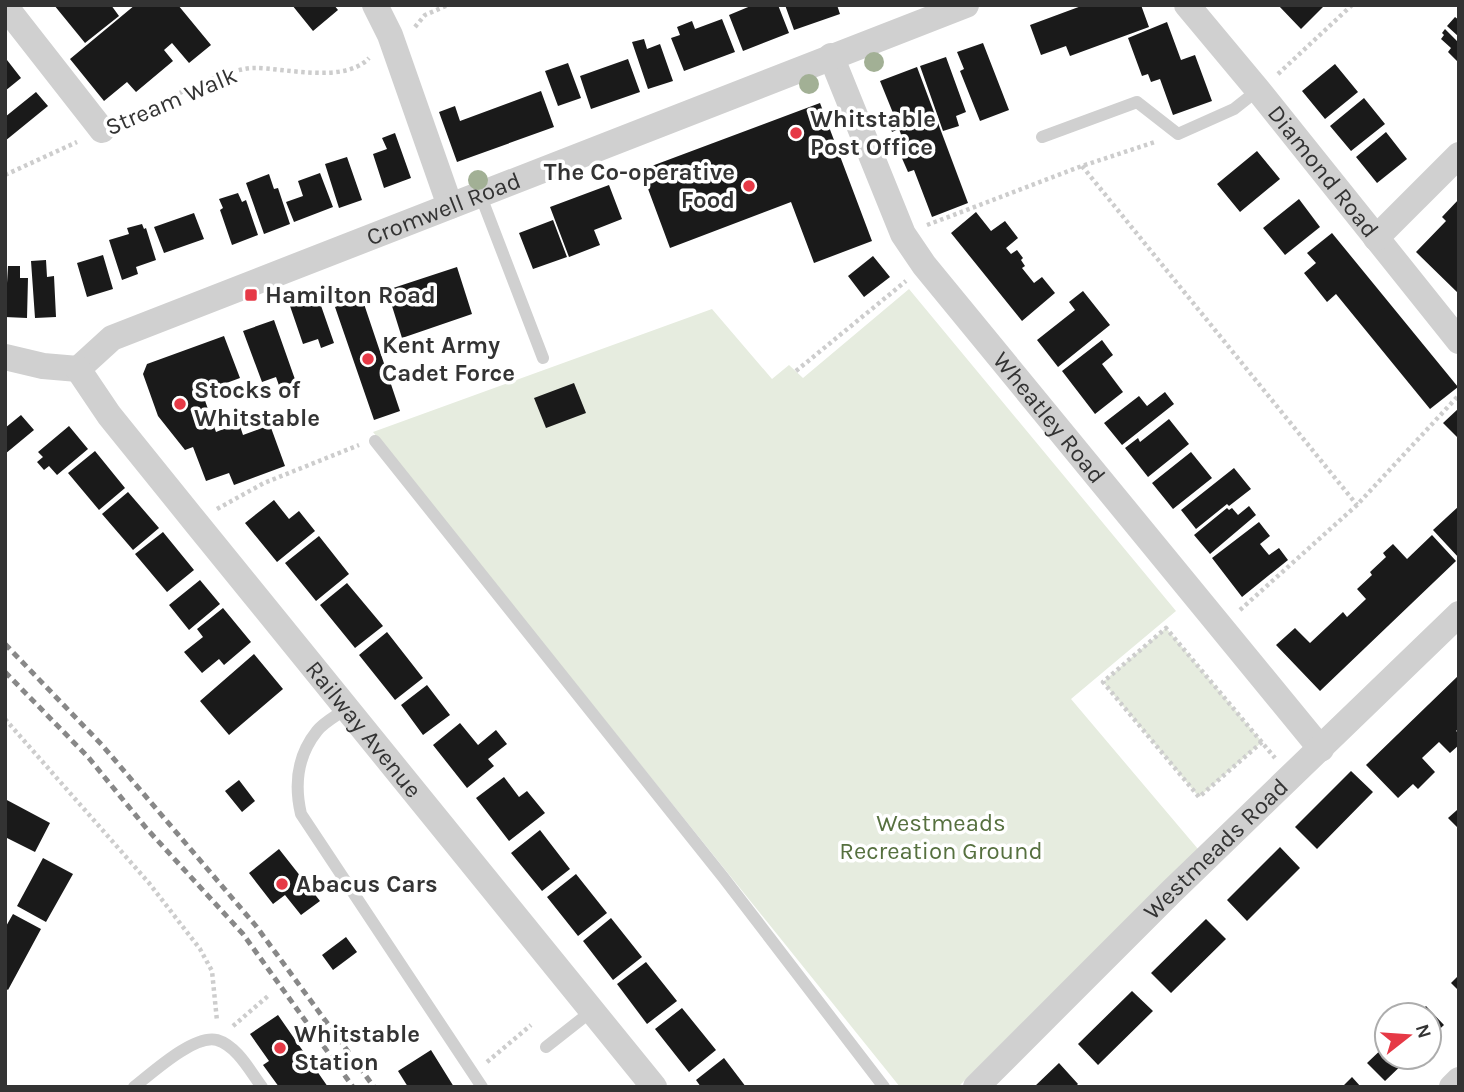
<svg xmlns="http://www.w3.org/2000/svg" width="1464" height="1092" font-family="Karla,sans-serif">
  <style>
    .green { fill: #e6ecdf }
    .building { fill: #1a1a1a }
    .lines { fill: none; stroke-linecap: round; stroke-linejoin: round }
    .path { stroke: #cdcdcd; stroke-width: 4.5; stroke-dasharray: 3.5 3.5; stroke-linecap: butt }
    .lane { stroke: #d0d0d0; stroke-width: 12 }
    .street { stroke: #d0d0d0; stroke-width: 26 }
    .rail { stroke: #888; stroke-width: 5; stroke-dasharray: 7 5; stroke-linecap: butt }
    .tree { fill: #a2b095 }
    .poi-dot { fill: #e63946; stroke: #fff; stroke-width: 2.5 }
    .labels { text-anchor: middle; stroke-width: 7; stroke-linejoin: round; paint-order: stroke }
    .street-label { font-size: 24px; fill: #333; stroke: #fff }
    .poi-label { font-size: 24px; font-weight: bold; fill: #333; stroke: #fff; text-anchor: start }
    .park-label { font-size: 24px; fill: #56703f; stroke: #fff }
  </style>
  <rect width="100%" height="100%" fill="#fff"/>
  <path class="green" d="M909,289L1176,611L1071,699L1198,849L958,1087H900L373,432L712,309L772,379L789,365L803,378Z
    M1166,628L1262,742L1199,797L1103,682Z"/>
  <path class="building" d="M54,5H111L119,16L85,43Z
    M135,5H178L211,45L189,63L172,43L164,50L173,61L136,92L127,82L104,101L70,59Z
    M292,5H334L338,10L313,31Z
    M753,5H778L789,33L743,51L729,15Z
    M785,5H837L840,14L794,30Z
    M1084,5H1141L1149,27L1070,56L1066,46L1041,55L1030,25Z
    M1278,5H1325L1301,29Z
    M1455,17L1459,20V37L1447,26Z
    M722,19L735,52L684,71L671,38L680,35L677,27L692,21L695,29Z
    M1167,22L1181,60L1195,55L1212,101L1173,115L1160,79L1151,82L1148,74L1142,76L1128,38Z
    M1445,29L1457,41L1459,39V63L1448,52L1451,48L1441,39L1444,35L1442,33Z
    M644,39L647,49L660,44L673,81L648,89L632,42Z
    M983,43L1009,110L980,121L960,71L964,69L957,52Z
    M946,57L966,112L956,116L959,126L943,131L920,66Z
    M628,59L640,92L591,109L580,76Z
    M7,60L21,78L5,91V61Z
    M568,63L581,98L558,106L545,71Z
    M1335,64L1358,92L1325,119L1302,91Z
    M917,67L968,203L932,217L914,170L908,172L901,156L908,153L899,129L892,132L886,115L893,113L880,81Z
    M541,91L554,127L457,162L439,112L455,106L460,121Z
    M36,92L48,106L5,141V117Z
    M1364,98L1385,124L1351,151L1330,126Z
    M820,103L872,241L814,263L791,202L670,248L641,170Z
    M1386,132L1407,159L1377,183L1356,157Z
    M395,133L411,178L384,188L373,154L387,149L382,138Z
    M1257,151L1280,179L1240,212L1217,184Z
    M347,157L362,200L339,208L325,164Z
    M320,173L333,207L294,222L286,202L303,196L298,181Z
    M269,174L274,189L278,188L290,224L264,234L246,183Z
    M609,185L622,219L594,230L600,245L569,257L550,207Z
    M238,193L242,202L246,200L258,235L232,245L220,210L223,208L219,199Z
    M1299,199L1320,227L1285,255L1263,228Z
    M1459,199V294L1416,252L1446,221L1442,217Z
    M976,212L991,231L1005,221L1018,238L1006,248L1011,254L1017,250L1023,258L1021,260L1025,266L1022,268L1034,283L1042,277L1055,293L1022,321L951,233Z
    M194,213L204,239L164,253L154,227Z
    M553,220L567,257L533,269L519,233Z
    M142,224L144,229L146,228L156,260L136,267L138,274L122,280L109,240L129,234L127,228Z
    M1332,233L1458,387L1430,409L1336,294L1327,302L1304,273L1316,263L1307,253Z
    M103,255L113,289L87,297L77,263Z
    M873,256L890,277L864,297L848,276Z
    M46,260L47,277L54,276L56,317L35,318L31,261Z
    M8,266H20V278H28L27,318L5,317Z
    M457,267L472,314L402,338L387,290Z
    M1083,291L1110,325L1058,367L1037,340L1075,310L1069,302Z
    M318,297L334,343L321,348L318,339L303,344L290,306Z
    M362,298L400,411L374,420L335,307Z
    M274,320L297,385L281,391L276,377L262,382L243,331Z
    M224,336L240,378L202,392L216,432L239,423L243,435L270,425L285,466L234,485L229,473L206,481L193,447L185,450L158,416L143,374L147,364Z
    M1102,340L1113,355L1102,364L1123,392L1095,414L1062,371Z
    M574,383L586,413L546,428L534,398Z
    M1165,392L1174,404L1122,445L1104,423L1139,396L1147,406Z
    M1459,408V439L1443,423Z
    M21,415L34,430L5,454V428Z
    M1169,419L1189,444L1148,477L1125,448L1138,438L1140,442Z
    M69,426L88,449L57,475L49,466L44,470L37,462L43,457L38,452Z
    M95,451L125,488L99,510L68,473Z
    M1191,452L1212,478L1173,509L1152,483Z
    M1234,468L1251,489L1229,506L1227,504L1196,529L1181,510Z
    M128,492L159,528L133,550L102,514Z
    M274,500L289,519L299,511L315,531L277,562L245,523Z
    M1249,506L1256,515L1210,554L1194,535L1227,508L1229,510L1232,508L1238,515Z
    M1459,506V558L1433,530Z
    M1259,522L1270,536L1260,544L1264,549L1269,555L1279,548L1288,560L1242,597L1212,558Z
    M163,532L194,570L167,592L135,554Z
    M1432,535L1456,561L1320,691L1276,645L1295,628L1310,643L1343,612L1347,617L1366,599L1357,589L1372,575L1370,572L1386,557L1383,553L1393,544L1407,559Z
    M319,536L349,574L316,601L285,563Z
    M200,580L220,604L189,630L169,605Z
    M347,583L383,626L355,648L320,605Z
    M223,608L251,642L224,665L219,659L202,673L184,652L203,637L197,629Z
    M387,632L423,678L395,700L359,655Z
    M254,654L283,689L229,735L200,701Z
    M1459,675V728L1456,731L1459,733V745L1450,753L1439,742L1422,758L1435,772L1418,789L1413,784L1398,798L1366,765Z
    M427,685L450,715L423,735L401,705Z
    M460,723L478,745L496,730L507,744L488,759L494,766L467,788L433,745Z
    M1351,771L1373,792L1317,849L1295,827Z
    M504,777L519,797L527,791L545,813L509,841L476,798Z
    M239,780L255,801L242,812L225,791Z
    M5,799L50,823L35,852L5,837Z
    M1457,810L1459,811V829L1448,818Z
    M540,830L570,869L542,891L511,853Z
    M1280,847L1300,868L1247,921L1227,900Z
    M279,849L320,901L301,915L285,895L273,904L249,873Z
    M43,858L73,874L46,922L17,906Z
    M576,874L607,913L578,936L547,897Z
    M13,914L41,929L8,990L5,988V928Z
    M611,918L642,957L613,980L583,941Z
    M1206,919L1226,939L1171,993L1151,973Z
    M346,937L357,952L333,970L322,955Z
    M646,962L677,1001L647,1024L617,984Z
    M1459,975V991L1451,983Z
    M1132,991L1153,1011L1098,1065L1078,1044Z
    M1426,1006L1444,1025L1429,1039V1015H1417Z
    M682,1008L716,1050L689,1072L655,1029Z
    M278,1015L328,1087H279L263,1065L269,1061L250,1034Z
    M1387,1044V1057H1410L1385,1081L1367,1063Z
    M431,1050L454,1087H408L398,1071Z
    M724,1058L746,1087H701L696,1080Z
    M1059,1063L1078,1084L1075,1087H1034Z
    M1352,1077L1361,1087H1342Z"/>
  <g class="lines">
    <path class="path" d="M415,27L425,15L448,5
      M1278,74L1352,5
      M123,120C154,106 224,68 254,68C286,68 345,84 369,58
      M1082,166L1357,505
      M5,175L77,142
      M927,225L1082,166L1155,142
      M796,371L906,281
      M217,509L264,483L359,445
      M1240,610L1357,505L1459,395
      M5,719L149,883L200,949L212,971L217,1021
      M1262,742L1199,797L1103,682L1166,628L1275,758
      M233,1026L268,996
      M487,1062L531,1025"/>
    <path class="lane" d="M1042,137L1137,102L1178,134L1234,109L1258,90
      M480,194L543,358
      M375,441L723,877L884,1087
      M347,708C338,715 324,722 317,731C297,756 294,784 301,814L482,1087
      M546,1047L593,1010
      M134,1087C152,1073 194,1034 217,1040C237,1046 250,1071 262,1087"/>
    <g class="street">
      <path d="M375,5L390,35L450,206"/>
      <path id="s1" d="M1187,5L1258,90L1459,341"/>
      <path d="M5,6L102,130"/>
      <path id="s2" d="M831,56L903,234L924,265L1321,749"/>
      <path d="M1376,238L1459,155"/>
      <path id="s3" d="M5,357L43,366L78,369L112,338L966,5"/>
      <path id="s4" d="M78,369L109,415L197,524L654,1087"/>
      <path id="s5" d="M976,1087L1171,892L1459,614"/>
      <path d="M1452,1087L1459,1080"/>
    </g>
    <path class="rail" d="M5,644L102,745L256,926L374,1087
      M5,672L88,757L147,829L243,934L353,1087"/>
  </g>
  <g class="tree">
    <circle cx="874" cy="62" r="10"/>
    <circle cx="809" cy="84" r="10"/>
    <circle cx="478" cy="180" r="10"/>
  </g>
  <g class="poi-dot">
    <circle cx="796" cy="133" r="7"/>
    <circle cx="749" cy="186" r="7"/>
    <rect x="244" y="288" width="14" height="14" rx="3.5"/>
    <circle cx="368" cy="359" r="7"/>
    <circle cx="180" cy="404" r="7"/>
    <circle cx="282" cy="884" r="7"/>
    <circle cx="280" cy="1048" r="7"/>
  </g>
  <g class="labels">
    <g class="street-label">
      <text transform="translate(171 101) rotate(-23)" y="8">Stream Walk</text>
      <text dy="8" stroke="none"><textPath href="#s1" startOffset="215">Diamond Road</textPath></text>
      <text dy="8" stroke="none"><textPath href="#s3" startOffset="476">Cromwell Road</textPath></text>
      <text dy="8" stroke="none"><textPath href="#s2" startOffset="427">Wheatley Road</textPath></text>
      <text dy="8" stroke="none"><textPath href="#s4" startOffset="460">Railway Avenue</textPath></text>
      <text dy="8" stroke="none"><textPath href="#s5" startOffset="338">Westmeads Road</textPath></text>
    </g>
    <g class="poi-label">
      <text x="810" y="127">Whitstable<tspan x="810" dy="28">Post Office</tspan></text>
      <text x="735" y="180" text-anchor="end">The Co-operative<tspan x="735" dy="28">Food</tspan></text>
      <text x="265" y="303">Hamilton Road</text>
      <text x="382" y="353">Kent Army<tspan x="382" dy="28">Cadet Force</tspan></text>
      <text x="194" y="398">Stocks of<tspan x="194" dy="28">Whitstable</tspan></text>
      <text x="296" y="892">Abacus Cars</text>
      <text x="294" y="1042">Whitstable<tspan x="294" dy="28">Station</tspan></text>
    </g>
    <g class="park-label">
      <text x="941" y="831">Westmeads<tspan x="941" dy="28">Recreation Ground</tspan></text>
    </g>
  </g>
  <rect width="1464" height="1092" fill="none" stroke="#333333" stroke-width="14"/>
  <g transform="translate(1408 1036) rotate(73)"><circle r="33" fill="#ffffff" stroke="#adadad" stroke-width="2"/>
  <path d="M0-5L12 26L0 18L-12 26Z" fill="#e63946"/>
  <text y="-10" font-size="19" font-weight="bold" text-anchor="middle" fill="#333333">N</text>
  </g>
</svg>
